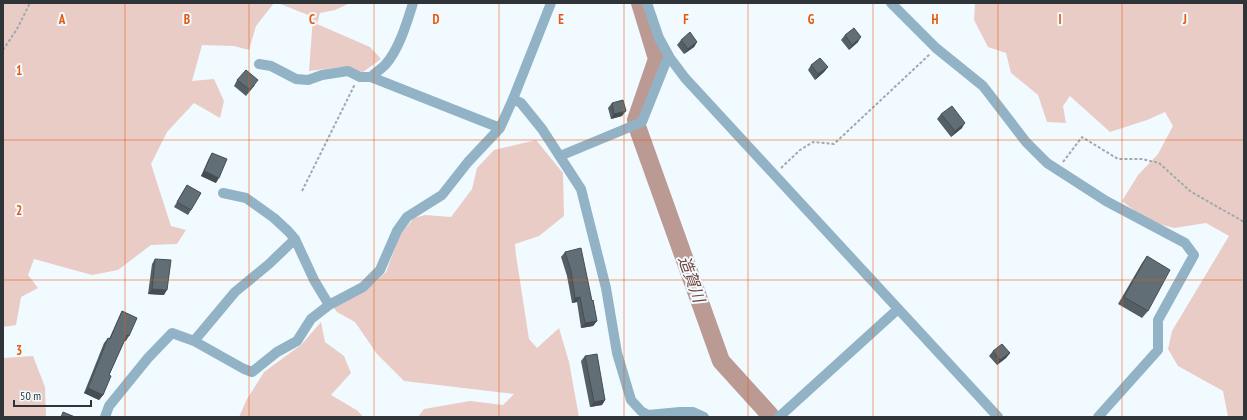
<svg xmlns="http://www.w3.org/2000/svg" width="1247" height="420" font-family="'PT Sans Narrow','Noto Sans JP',sans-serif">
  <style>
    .green { fill: #eaccc7 }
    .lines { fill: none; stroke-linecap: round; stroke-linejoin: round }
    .river { stroke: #bb9a94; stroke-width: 18 }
    .path { stroke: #a1a9ad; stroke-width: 2; stroke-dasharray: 3 2; stroke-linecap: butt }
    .minor { stroke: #91b3c5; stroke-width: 10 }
    .wall { fill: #545f65 }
    .shaded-wall { fill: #454d52 }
    .building { fill: #626e75; stroke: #454d52 }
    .grid { fill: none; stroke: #e8590c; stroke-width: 1; stroke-opacity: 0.55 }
    .labels { text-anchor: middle; stroke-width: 4; stroke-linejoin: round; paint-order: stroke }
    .water-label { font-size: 16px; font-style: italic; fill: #713f37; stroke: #f1faff }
    .grid-label { font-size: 13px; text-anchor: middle; font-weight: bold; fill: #e8590c; stroke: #f1faff; stroke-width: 4; stroke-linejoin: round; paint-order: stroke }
  </style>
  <rect width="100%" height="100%" fill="#f1faff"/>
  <path class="green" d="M3,3H274L256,26L249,50L234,46L202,45L192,81L214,79L224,101L220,118L194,103L167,132L151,164L171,226L186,230L177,244L151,245L118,270L92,275L34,259L28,275L38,288L21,297L16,325L3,327Z
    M278,3H350L335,10L320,13L317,24L370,47L381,59L363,72L342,67L309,71L313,17Z
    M975,3H1244V417H1228L1223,391L1178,366L1168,349L1172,331L1229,236L1206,223L1174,228L1148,221L1122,201L1138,175L1158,154L1173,126L1165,112L1147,120L1110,132L1070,96L1063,106L1066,123L1047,122L1038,95L1011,73L1006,53L988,47L974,20Z
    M536,140L563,173L564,216L539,236L515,244L516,255L529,339L537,348L559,328L569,362L579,417H418L424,409L470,401L503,405L514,394L404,381L377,354L355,322L337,312L334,308L374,283L386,272L400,235L414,218L425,215L451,217L472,189L477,168L494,150Z
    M321,322L325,342L344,356L351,373L331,395L358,411L363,417H239L247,399L264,372L301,345Z
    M33,356L45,387L46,417H3V358Z"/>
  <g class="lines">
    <path class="river" d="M636,120L657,59L640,3
      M638,129L721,361L770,415"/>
    <path class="path" d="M3,50L17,29L30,3
      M1063,162L1082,137L1118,159H1142L1159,163L1190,191L1244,222
      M781,168L800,150L813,142L834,144L930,54
      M302,191L355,84"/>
    <path class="minor" d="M647,3L659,38L670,58L685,78L998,417
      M891,3L936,48L983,86L1026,142L1047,163L1106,201L1185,243L1194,255L1158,320V350L1098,417
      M259,64L271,66L296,79L308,80L322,75L348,71L360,77H371L500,128
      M371,77C375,73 381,69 385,65C399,50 407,22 413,3
      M513,99L521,103L542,129L581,189L606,288L617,353L631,400L641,411L648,415L680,412H693L704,417
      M560,156L642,122L666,62L670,58
      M223,193L246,198L274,218L288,231L295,239L314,280L329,305
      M194,341L235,292L269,264L295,239
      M105,417L109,406L148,358L172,333L194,341L244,369L252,372L277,352L297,341L311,319L329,305L363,287L380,270L397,231L407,217L442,195L468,162L500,128L513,99L551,3
      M779,417L898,309"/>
  </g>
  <path class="wall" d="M845,35L858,42L849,50L841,40Z
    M681,40L697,42L694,47L684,54L677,45Z
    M811,65L828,67L824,72L815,80L808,70Z
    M237,80L255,85L246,96L234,86Z
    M612,103L622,116L611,119L608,108Z
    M941,114L962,128L951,137L937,119Z
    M212,153L216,183L201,176L209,158Z
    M187,185L191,210L188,215L174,207Z
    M565,252L592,301L597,321L593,326L581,328L577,302L572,303L567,276L561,257Z
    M1147,256L1148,311L1142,318L1118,304L1142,263Z
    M155,259L164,295L148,294L152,264Z
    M122,311L129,336L126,341H124L109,375L103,395L99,400L84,393L104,343L108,338L109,339L119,317Z
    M993,351L1010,353L1006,358L997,365L989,356Z
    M585,356L605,400L602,405L590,407L581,361Z"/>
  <path class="shaded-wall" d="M861,37L858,42L849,50L852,45Z
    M697,42L694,47L684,54L688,49Z
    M828,67L824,72L815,80L818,74Z
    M626,111L622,116L611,119L614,114Z
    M965,123L962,128L951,137L955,131Z
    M204,171L219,178L216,183L201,176Z
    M152,289L167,290L164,295L148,294Z
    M580,297L577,302L572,303L575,298Z
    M597,321L593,326L581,328L585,323Z
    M1010,353L1006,358L997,365L1000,360Z
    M88,388L103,395L99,400L84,393Z
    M605,400L602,405L590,407L594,402Z"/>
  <path class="building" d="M854,28L861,37L852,45L845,35Z
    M690,32L697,42L688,49L681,40Z
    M820,58L828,67L818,74L811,65Z
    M246,70L258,80L250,90L237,80Z
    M623,100L626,111L614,114L612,103Z
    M952,106L965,123L955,131L941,114Z
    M212,153L227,159L219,178L204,171Z
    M187,185L201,193L191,210L177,202Z
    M581,248L592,301L593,300L597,321L585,323L580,297L575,298L571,271L565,252Z
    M1147,256L1170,270L1148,311L1124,297Z
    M155,259L171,260L167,290L152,289Z
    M122,311L137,318L129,336L127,335L109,375L111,376L103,395L88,388L108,338L110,339Z
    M1002,344L1010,353L1000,360L993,351Z
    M597,354L605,400L594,402L585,356Z
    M63,412L75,417H61Z"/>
  <path class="grid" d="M125,3V417M249,3V417M374,3V417M499,3V417M624,3V417M748,3V417M873,3V417M998,3V417M1122,3V417M3,140H1244M3,280H1244"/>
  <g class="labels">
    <g class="water-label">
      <text transform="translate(692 279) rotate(70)" y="6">造賀川</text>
    </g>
  </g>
  <g class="grid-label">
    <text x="62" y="24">A</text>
    <text x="187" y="24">B</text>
    <text x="312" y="24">C</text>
    <text x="436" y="24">D</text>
    <text x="561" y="24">E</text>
    <text x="686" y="24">F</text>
    <text x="811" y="24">G</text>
    <text x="935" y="24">H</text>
    <text x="1060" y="24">I</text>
    <text x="1185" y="24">J</text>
    <text x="19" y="75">1</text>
    <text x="19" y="215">2</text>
    <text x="19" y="355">3</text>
  </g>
  <rect width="1247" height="420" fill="none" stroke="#2e3437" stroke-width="8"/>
  <path d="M14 400v6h77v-6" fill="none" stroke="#2e3437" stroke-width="2"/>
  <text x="20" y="400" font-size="12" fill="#2e3437" stroke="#f1faff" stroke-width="3" paint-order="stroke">50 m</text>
</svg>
